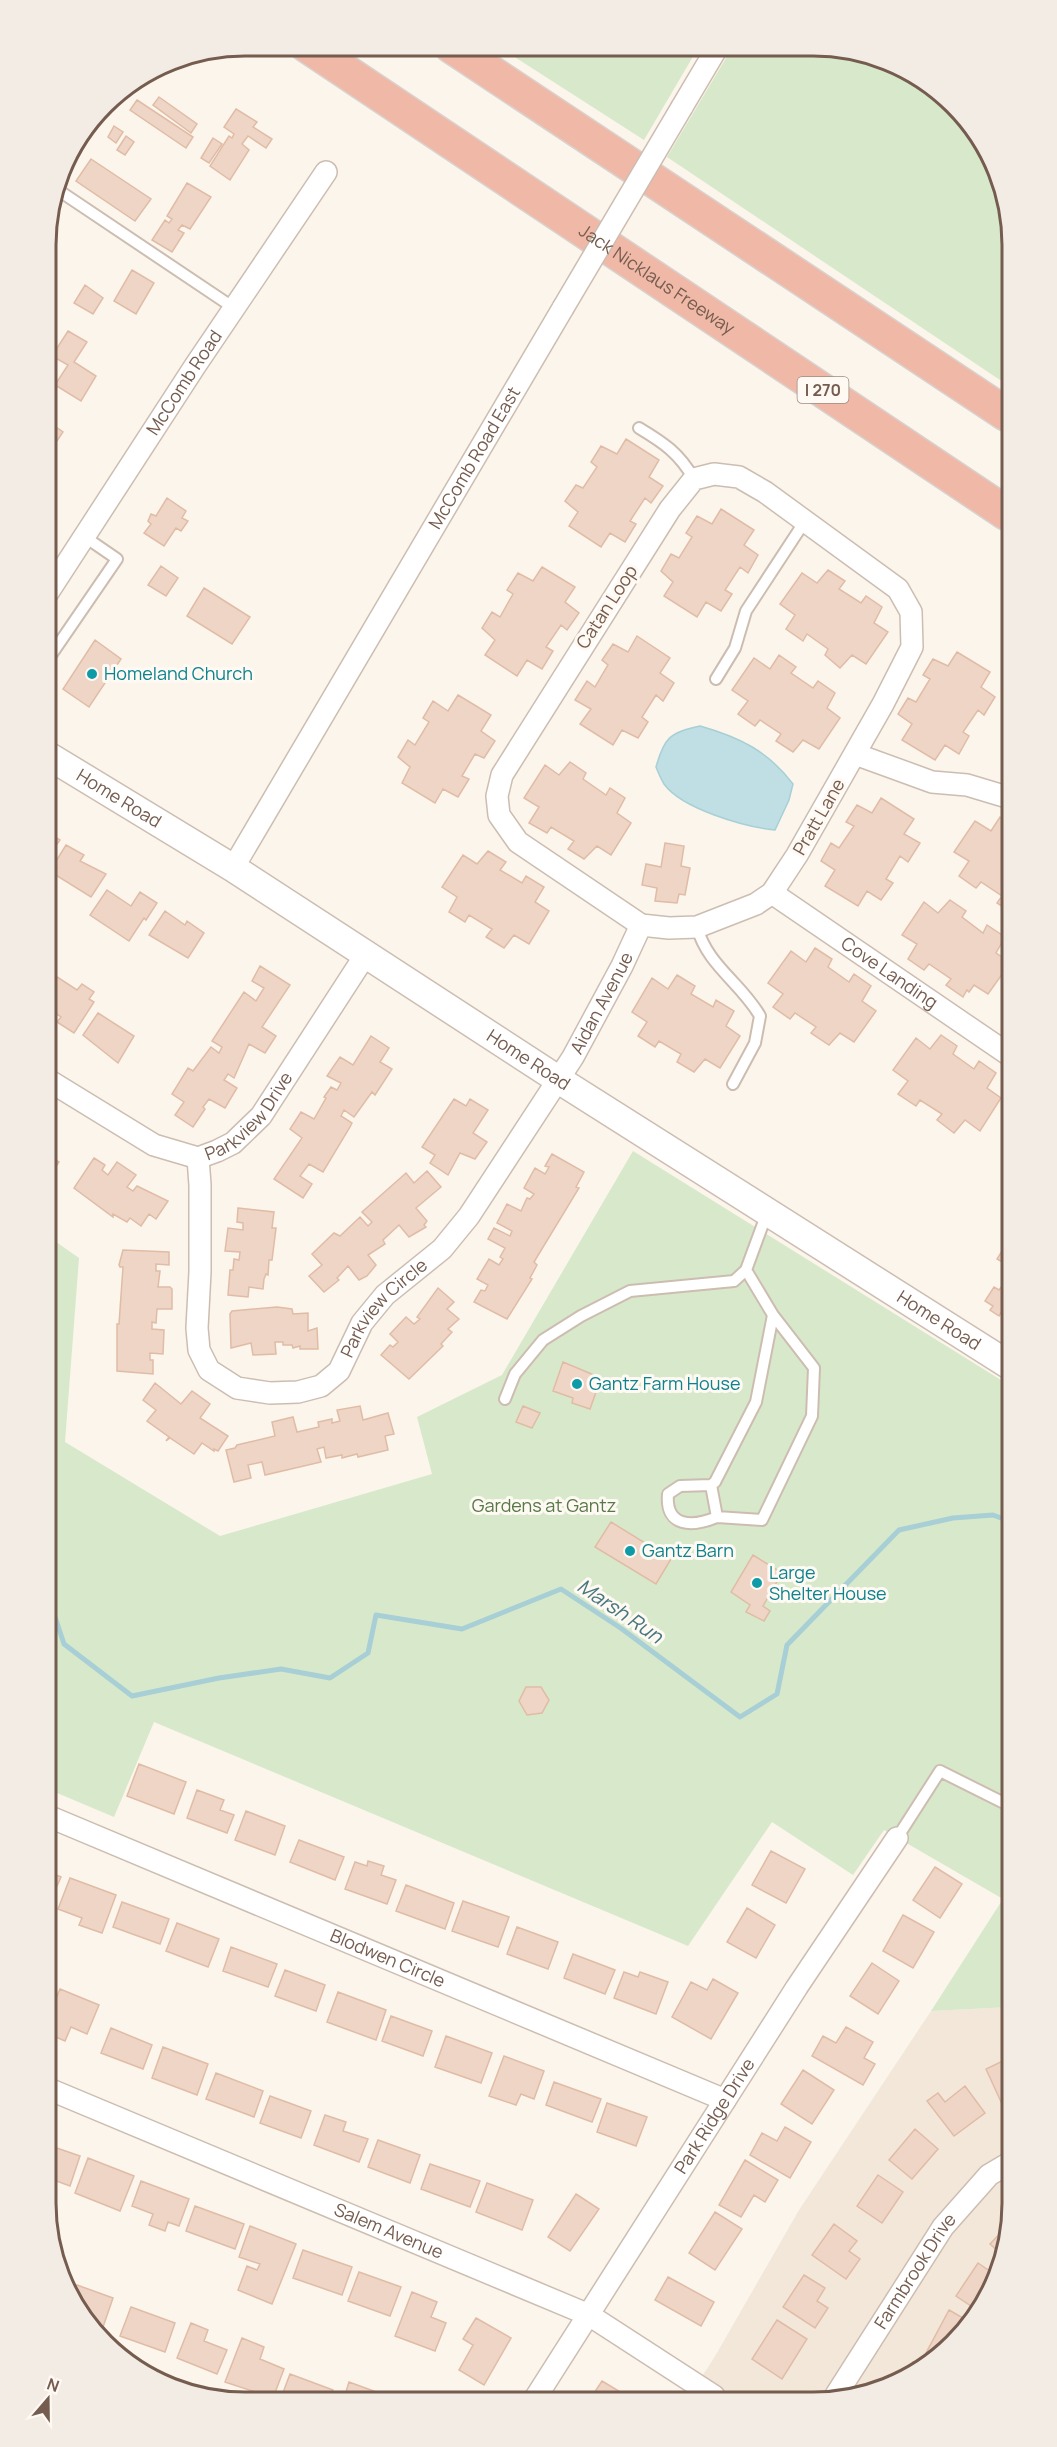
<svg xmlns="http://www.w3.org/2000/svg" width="1057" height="2447" font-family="Manrope,sans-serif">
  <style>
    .residential { fill: #f3e7da }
    .green { fill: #d7e9ca }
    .water { fill: #c0dfe4; stroke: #a7cfd5; stroke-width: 1.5 }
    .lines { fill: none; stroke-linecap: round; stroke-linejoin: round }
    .stream { stroke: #a7cfd5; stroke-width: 5 }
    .building { fill: #efd5c5; stroke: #e0bca6; stroke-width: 1.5 }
    .service-casing { stroke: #cdbdb1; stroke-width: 14 }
    .minor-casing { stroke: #cdbdb1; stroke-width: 24 }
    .tertiary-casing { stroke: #cdbdb1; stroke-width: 30 }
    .motorway-casing { stroke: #d8d1ce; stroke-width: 36 }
    .service { stroke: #fff; stroke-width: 10 }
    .minor { stroke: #fff; stroke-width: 21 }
    .tertiary { stroke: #fff; stroke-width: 27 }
    .motorway { stroke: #f0b9a7; stroke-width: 33 }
    .minor-bridge-casing { stroke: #cdbdb1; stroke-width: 24; stroke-linecap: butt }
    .minor-bridge { stroke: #fff; stroke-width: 21 }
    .culture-dot { fill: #0f9aa8; stroke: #fef9f2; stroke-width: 2 }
    .labels { text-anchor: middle; stroke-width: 6; stroke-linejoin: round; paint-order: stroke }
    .shield { fill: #fef9f2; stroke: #9e8b80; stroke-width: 1.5 }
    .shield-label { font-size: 16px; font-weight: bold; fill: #755c4f }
    .street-label { font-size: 18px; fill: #755c4f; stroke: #fef9f2 }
    .culture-label { font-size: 18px; fill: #0d838f; stroke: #fef9f2; text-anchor: start }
    .park-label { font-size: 18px; fill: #577948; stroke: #fef9f2 }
    .water-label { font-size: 20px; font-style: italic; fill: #47777f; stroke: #fef9f2 }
    .rim { fill: none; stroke: #755c4f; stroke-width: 3 }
  </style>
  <rect width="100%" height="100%" fill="#fbf5eb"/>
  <path class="residential" d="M1011,2007L1012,2215L997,2278L963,2334L923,2369L864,2395L689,2396L714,2358L799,2210L931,2011Z"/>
  <path class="green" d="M499,47L698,48L644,140Z
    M732,48L851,49L944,95L985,145L1005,193L1006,384L667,157Z
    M633,1151L1009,1385L1011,2007L931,2011L1003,1899L884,1830L853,1875L772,1822L688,1946L154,1722L114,1817L50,1790L49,1237L79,1258L65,1442L220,1536L432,1474L417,1417L502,1375Z"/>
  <path class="water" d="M700,726C739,737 768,751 793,784L789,800L775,830C745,827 682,809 664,784C661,779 658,772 656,767C664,738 670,732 700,726Z"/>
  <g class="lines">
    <path class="stream" d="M50,1602L64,1644L132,1696L219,1678L281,1669L330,1678L368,1653L376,1615L462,1629L561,1589L622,1629L740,1717L777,1694L787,1645L899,1530L953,1518L993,1515L1009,1521"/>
  </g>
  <path class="building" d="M159,97L197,124L191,133L153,105Z
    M137,100L193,137L186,148L130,110Z
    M236,109L257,122L253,127L272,139L266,148L248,136L242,144L249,150L230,180L210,166L229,136L232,138L234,134L224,127Z
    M95,118L101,123L91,136L84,132Z
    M114,126L123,132L116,143L108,137Z
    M126,136L134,142L125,155L117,150Z
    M213,138L222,144L209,163L201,158Z
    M91,159L151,199L135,221L76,181Z
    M187,183L211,197L190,229L182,225L178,230L184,233L172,252L152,240L165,220L169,223L172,219L167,216Z
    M132,270L154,283L136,314L114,301Z
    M85,285L103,298L93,314L74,303Z
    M68,331L87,342L74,362L96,376L81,401L55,385L68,365L52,356Z
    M46,420L63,432L49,453L46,451Z
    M626,439L659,460L649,477L663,486L651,503L645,498L630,521L636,524L625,542L610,533L601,547L569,526L578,512L565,501L576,485L583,488L597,467L591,462L601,446L617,454Z
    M167,498L186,511L182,518L188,521L181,531L176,528L164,546L144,533L151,524L148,521L151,514L156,516Z
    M721,509L754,530L744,545L758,555L748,573L740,567L725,590L732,594L721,611L706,602L697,617L664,596L673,582L661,571L671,554L679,558L692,537L686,533L697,516L712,524Z
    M161,566L178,578L166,596L148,585Z
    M542,567L575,587L565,602L579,613L567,630L561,625L546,647L553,651L542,669L527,660L517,676L485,655L495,640L482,628L492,612L500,617L513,594L507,590L518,573L533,581Z
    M828,570L845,581L839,589L861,603L866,596L882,607L874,623L888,632L866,664L852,655L840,668L825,655L828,649L807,634L803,641L786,629L795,615L780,604L802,573L817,583Z
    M204,588L250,617L232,644L187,616Z
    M637,636L670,658L660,673L674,683L663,701L656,695L642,717L648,722L638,738L622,730L613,745L580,724L591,709L575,700L587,681L595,687L608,665L602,660L613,644L628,652Z
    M95,640L121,659L89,707L63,689Z
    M957,652L990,672L981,687L995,697L984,715L978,710L963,732L969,736L959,754L945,745L935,760L902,740L912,724L898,714L908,698L916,702L930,679L923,675L933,659L948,666Z
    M779,655L796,667L791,673L813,688L818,681L835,693L827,708L840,718L819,749L803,740L793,752L776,741L781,734L760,720L755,726L738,714L748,701L732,690L754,658L770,669Z
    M458,695L491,715L481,731L495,741L484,758L475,754L462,776L469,779L458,797L443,789L435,803L402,783L410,767L398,757L408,740L415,745L429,722L423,718L433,701L448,711Z
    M570,762L586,773L583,779L606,795L610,788L625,798L617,813L631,823L611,855L597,846L584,859L568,849L574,841L551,827L547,833L529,823L539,807L524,798L545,765L559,775Z
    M881,798L914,819L904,834L920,843L908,862L900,856L886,879L893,883L881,900L867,891L858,906L825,886L835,870L821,861L831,843L839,848L854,826L846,822L857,805L872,813Z
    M1000,817L1007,822L1008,910L997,903L1002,896L981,882L976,888L959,876L969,861L954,852L975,821L991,831Z
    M47,832L60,840L47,858Z
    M665,843L684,846L681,866L690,868L685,895L679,894L677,903L655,901L657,888L642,885L646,864L661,867Z
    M66,845L84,855L80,861L106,874L91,897L54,874L57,868L53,866Z
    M488,851L506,862L500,870L522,883L526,876L544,887L535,902L549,911L529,944L514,935L504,948L486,937L492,929L469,915L465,922L449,912L457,897L442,887L463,855L477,864Z
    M107,890L131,906L140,892L157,903L146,920L144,918L129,941L90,915Z
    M950,900L966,911L962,917L983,933L987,925L1005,937L996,953L1008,961V966L988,994L974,985L969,992L967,990L963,997L946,985L951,979L929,964L924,970L908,959L917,944L902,935L924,902L938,913Z
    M165,911L185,925L187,921L204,933L188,958L149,935Z
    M815,948L832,959L828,967L849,982L854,974L871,986L862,1001L876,1011L854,1042L840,1033L829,1045L811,1033L816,1027L795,1013L790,1019L773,1007L783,994L768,983L791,951L806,962Z
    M260,966L290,985L262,1027L276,1036L265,1053L249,1044L234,1078L228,1074L224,1080L237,1088L225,1108L209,1099L203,1107L205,1109L193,1127L175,1115L184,1102L172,1094L188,1068L193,1071L211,1047L219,1053L222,1047L212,1041L244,992L256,1001L264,988L252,981Z
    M51,973L77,990L82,984L94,992L89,999L94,1002L74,1033L57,1022L61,1017L51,1010L48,1016V978Z
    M677,975L695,986L691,994L713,1007L716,1000L734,1011L726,1026L740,1036L720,1068L705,1059L694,1072L677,1062L681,1054L659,1041L655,1047L638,1036L647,1022L632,1012L652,978L668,989Z
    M98,1013L134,1036L118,1063L83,1035Z
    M941,1035L957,1046L953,1054L974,1069L979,1061L996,1073L987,1088L1001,1098L980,1131L965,1120L954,1133L937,1120L942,1114L920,1100L916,1106L898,1094L908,1081L893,1070L916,1038L930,1049Z
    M371,1036L389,1048L380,1062L392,1069L375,1095L372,1092L354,1117L344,1110L341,1116L352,1123L350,1127L323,1172L309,1164L300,1176L312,1184L303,1198L274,1179L302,1138L290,1129L301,1112L314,1119L326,1098L324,1097L331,1087L337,1090L341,1083L327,1076L340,1057L353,1065Z
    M454,1099L466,1106L470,1099L488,1110L473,1133L487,1142L475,1159L460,1153L448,1175L430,1163L435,1155L422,1147Z
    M552,1154L584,1172L576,1187L579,1188L534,1262L537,1265L530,1278L532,1279L507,1319L474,1302L481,1290L485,1291L488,1285L477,1279L489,1259L499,1265L503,1259L500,1257L505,1248L488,1239L494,1228L510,1236L512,1231L497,1223L507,1204L521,1211L527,1198L530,1199L534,1194L524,1188L535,1168L545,1174L549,1167L545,1166Z
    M48,1155L59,1162L48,1178Z
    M94,1158L105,1165L102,1170L108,1175L117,1162L136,1175L127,1187L133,1191L137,1186L168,1201L156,1219L149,1214L141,1226L130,1218L127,1222L113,1214V1217L74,1188Z
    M427,1171L441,1187L416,1208L427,1221L424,1225L426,1227L409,1237L399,1225L383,1240L385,1244L368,1255L376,1265L367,1276L359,1280L348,1266L337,1278L339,1280L324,1292L309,1276L322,1265L312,1254L334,1233L340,1236L360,1217L368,1226L372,1222L362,1212L406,1173L414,1183Z
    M238,1208L274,1212L272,1228H276L272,1260H269L268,1275L266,1274L264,1279L263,1289L249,1287L248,1297L228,1295L230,1270H233L234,1259L239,1260L240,1252L225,1251L228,1228L243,1230V1223L237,1222Z
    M1009,1240V1266L997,1259Z
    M123,1250L169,1252V1265L156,1264V1271H160L158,1287H170L172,1289V1309H157L156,1323L152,1322V1329L164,1330L163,1354L150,1353V1360H153V1374L117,1371V1324H119L123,1267H120L119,1265Z
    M1007,1280L1009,1281V1315L1002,1311L999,1316L990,1310L993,1306L985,1301L994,1287L999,1290Z
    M438,1288L454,1302L447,1309L459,1319L448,1329L452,1332L441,1344L443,1346L409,1379L381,1355L390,1345L393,1347L398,1342L390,1334L406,1317L414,1324L420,1319L417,1317Z
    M277,1307L292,1309L293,1314L308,1313V1331L317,1328L318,1349H300V1346L293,1348L292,1345H283V1342H275L276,1354L253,1355L251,1343L231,1348L230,1314L232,1311Z
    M563,1362L601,1378L590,1409L572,1403L573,1398L553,1391Z
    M155,1383L181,1404L192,1391L210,1404L200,1418L228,1436L218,1451L214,1449V1451L202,1443L194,1454L170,1438L166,1441L169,1437L147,1421L156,1410L143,1400Z
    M360,1406L363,1420L388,1413L394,1434L385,1436L388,1450L358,1457L357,1454L342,1458V1455L326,1458L324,1447L317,1449L321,1462L265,1475L262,1462L248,1465L251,1478L234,1482L226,1450L235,1448L237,1445L275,1436L272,1422L293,1417L297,1432L319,1427L318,1422L332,1419V1423L340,1421L337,1410Z
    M523,1406L540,1413L532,1428L516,1422Z
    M611,1522L671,1559L656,1584L595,1547Z
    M753,1555L782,1573L763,1606L770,1611L764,1621L746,1612L750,1605L731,1592Z
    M526,1687H541L549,1700L542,1713L527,1715L519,1701Z
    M139,1764L186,1782L174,1814L127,1796Z
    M197,1790L224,1800L220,1810L234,1815L227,1833L187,1818Z
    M246,1811L285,1826L275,1855L235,1840Z
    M299,1840L344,1857L335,1880L290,1862Z
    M771,1851L805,1869L786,1903L752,1885Z
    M368,1861L384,1866L381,1875L396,1880L387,1904L345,1889L355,1862L367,1866Z
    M935,1867L962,1884L940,1918L913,1900Z
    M51,1873L61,1877L51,1900Z
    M70,1878L116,1895L102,1933L79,1925L82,1918L58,1909Z
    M406,1885L454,1903L445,1929L396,1911Z
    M463,1901L509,1917L498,1947L452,1931Z
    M122,1902L169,1919L160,1944L113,1927Z
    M747,1908L775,1925L756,1958L727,1942Z
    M903,1915L934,1932L913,1968L883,1951Z
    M177,1923L219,1939L208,1967L166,1951Z
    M517,1927L558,1942L548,1969L507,1954Z
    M231,1947L277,1964L268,1987L223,1971Z
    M573,1954L615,1970L605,1994L564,1978Z
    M872,1963L899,1981L878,2014L850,1996Z
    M285,1970L325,1985L316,2011L275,1996Z
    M624,1972L638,1977L640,1972L668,1982L656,2014L614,1998Z
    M713,1979L738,1993L711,2039L672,2017L691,1982L707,1990Z
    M60,1989L99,2005L87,2034L71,2027L65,2041L51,2035V2011Z
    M338,1992L386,2010L376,2040L327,2022Z
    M391,2016L432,2031L423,2056L382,2041Z
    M846,2027L873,2042L864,2058L875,2064L863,2085L812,2056L823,2036L836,2043Z
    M111,2028L152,2045L143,2069L101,2053Z
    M446,2036L492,2053L481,2083L435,2067Z
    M163,2047L208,2064L197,2095L152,2078Z
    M504,2056L544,2071L534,2099L521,2094L516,2105L489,2096Z
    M1011,2057V2099L1002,2104L986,2069Z
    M803,2070L834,2090L812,2124L781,2104Z
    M216,2073L263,2091L254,2117L206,2099Z
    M554,2082L601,2099L592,2122L546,2105Z
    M965,2086L985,2113L954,2136L927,2101L938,2093L945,2102Z
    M270,2096L311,2111L301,2138L260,2123Z
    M607,2103L647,2117L636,2146L597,2132Z
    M325,2115L346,2122L343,2131L368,2139L359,2162L314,2145Z
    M785,2127L811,2142L790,2178L750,2155L762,2133L777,2141Z
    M915,2129L938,2149L912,2179L889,2160Z
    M378,2140L420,2155L410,2183L368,2167Z
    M51,2146L80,2156L70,2186L51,2179Z
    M88,2158L134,2176L120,2211L75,2193Z
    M745,2160L778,2180L765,2202L754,2195L741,2217L719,2205Z
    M430,2164L480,2181L470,2207L421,2189Z
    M878,2175L903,2192L882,2223L857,2206Z
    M141,2181L189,2199L179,2226L168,2222L165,2231L149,2225L153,2214L132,2206Z
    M487,2183L533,2200L522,2230L476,2212Z
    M576,2194L599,2209L570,2251L548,2237Z
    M195,2206L244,2224L235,2249L186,2231Z
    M715,2212L742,2229L715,2270L689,2253Z
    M1010,2223L1002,2255L990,2244Z
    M834,2224L857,2241L849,2251L860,2259L846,2279L812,2255Z
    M250,2226L296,2244L272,2304L238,2290L247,2266L257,2270L260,2264L239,2257Z
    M303,2250L352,2267L342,2295L293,2278Z
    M978,2263L997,2276L977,2310L956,2296Z
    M359,2272L401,2287L390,2316L348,2301Z
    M804,2275L825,2288L817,2301L828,2308L815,2328L783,2307Z
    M668,2277L714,2302L701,2326L655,2300Z
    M77,2285L113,2298L103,2327L91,2323L74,2292Z
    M412,2292L437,2302L431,2317L446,2323L435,2351L395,2336Z
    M131,2307L175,2323L165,2352L120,2336Z
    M949,2310L970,2322L963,2334L935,2358L926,2353Z
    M476,2318L511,2338L484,2385L459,2370L473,2345L463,2339Z
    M777,2320L807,2339L782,2379L752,2359Z
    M191,2323L208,2330L204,2341L227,2350L217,2374L177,2358Z
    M242,2338L264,2347L260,2359L284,2369L273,2398L225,2382Z
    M913,2362L924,2368L905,2376Z
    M290,2374L333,2390L330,2398H281Z
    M602,2381L627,2396H592Z
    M349,2382L390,2397L344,2398Z"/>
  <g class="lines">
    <g class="service-casing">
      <path id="service" d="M61,192L234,308
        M639,428C664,443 679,453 694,479
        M47,661L117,559L85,537
        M716,679L735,648L746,611L805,521
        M697,927C707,965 741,983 760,1016L755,1043L733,1084
        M746,1270L773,1315L756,1402L715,1482L711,1485L717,1517L762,1520L812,1416L814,1368L773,1315
        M505,1399L515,1374L543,1340L581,1316L630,1291L734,1281L746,1270L767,1213
        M711,1485L680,1486L668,1494C665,1528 693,1527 717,1517
        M897,1838L940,1771L1002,1802"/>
    </g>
    <g class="minor-casing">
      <g id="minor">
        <path d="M682,107L717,48"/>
        <path d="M714,474L739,477L765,492L898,589L911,612L912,647L883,704L797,855L772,893L756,904L697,927L669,928L641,925L518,842L499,815L497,796L502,775L670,509L694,479Z"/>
        <path id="s1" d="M47,594L195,366L326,172"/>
        <path d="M855,754L932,782L967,785L1007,797"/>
        <path id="s2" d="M233,868L563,308"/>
        <path id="s3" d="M772,893L1008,1054"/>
        <path id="s4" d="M48,1080L154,1145L198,1158L217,1151L233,1143L261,1116L366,954"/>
        <path id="s5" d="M198,1158L200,1185V1272L197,1328L199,1350L209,1370L237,1388L270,1393L298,1392L321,1386L339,1371L362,1323L385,1295L442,1249L469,1216L573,1057L622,966L641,925"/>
        <path id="s6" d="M50,1817L725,2100"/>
        <path id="s7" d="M51,2090L589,2315L714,2396"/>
        <path id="s8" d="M836,2395L943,2227L989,2175L1011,2162"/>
        <path id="s9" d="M536,2397L797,1987L897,1838"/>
      </g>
    </g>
    <g class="tertiary-casing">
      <g id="tertiary">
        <path id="s10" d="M47,755L233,868L559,1080L1009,1365"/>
      </g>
    </g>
    <g class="motorway-casing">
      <g id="motorway">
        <path id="s11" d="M306,45L1006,513"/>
        <path d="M451,46L1006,414"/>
      </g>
    </g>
    <use href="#service" class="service"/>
    <use href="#minor" class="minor"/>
    <use href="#tertiary" class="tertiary"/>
    <use href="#motorway" class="motorway"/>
    <g class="minor-bridge-casing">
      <path id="minor-bridge" d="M563,308L682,107"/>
    </g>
    <use href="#minor-bridge" class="minor-bridge"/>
  </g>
  <g class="culture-dot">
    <circle cx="92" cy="674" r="6"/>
    <circle cx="577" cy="1384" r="6"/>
    <circle cx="630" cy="1551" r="6"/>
    <circle cx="757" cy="1583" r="6"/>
  </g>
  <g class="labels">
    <rect class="shield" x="797.5" y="377" width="51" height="26" rx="4.5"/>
    <g class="shield-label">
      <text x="823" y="396">I 270</text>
    </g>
    <g class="street-label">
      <text dy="6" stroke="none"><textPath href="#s11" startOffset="422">Jack Nicklaus Freeway</textPath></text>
      <text dy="6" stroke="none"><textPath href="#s1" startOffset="252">McComb Road</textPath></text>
      <text dy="6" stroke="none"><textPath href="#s2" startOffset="476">McComb Road East</textPath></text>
      <text transform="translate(607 607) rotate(-57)" y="6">Catan Loop</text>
      <text dy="6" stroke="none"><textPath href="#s10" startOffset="84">Home Road</textPath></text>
      <text transform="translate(819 817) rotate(-60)" y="6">Pratt Lane</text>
      <text dy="6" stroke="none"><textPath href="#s3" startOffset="142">Cove Landing</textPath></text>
      <text dy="6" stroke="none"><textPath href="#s5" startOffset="813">Aidan Avenue</textPath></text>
      <text dy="6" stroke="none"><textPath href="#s10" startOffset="570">Home Road</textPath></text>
      <text dy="6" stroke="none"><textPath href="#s4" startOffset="238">Parkview Drive</textPath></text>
      <text dy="6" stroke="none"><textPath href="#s5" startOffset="435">Parkview Circle</textPath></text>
      <text dy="6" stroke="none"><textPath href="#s10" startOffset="1056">Home Road</textPath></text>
      <text dy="6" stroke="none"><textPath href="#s6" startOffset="366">Blodwen Circle</textPath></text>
      <text dy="6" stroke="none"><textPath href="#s9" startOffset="333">Park Ridge Drive</textPath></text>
      <text dy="6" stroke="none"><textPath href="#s7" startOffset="366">Salem Avenue</textPath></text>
      <text dy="6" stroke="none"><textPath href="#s8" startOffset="147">Farmbrook Drive</textPath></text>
    </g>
    <g class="culture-label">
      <text x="104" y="680">Homeland Church</text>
      <text x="589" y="1390">Gantz Farm House</text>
      <text x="642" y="1557">Gantz Barn</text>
      <text x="769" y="1579">Large<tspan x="769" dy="21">Shelter House</tspan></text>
    </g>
    <g class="park-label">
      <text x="544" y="1512">Gardens at Gantz</text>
    </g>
    <g class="water-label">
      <text transform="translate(620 1611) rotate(34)" y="7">Marsh Run</text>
    </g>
  </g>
  <path d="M0 0H1057V2447H0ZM245 56H813A189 189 0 0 1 1002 245V2203A189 189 0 0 1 813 2392H245A189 189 0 0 1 56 2203V245A189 189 0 0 1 245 56Z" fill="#f3ece5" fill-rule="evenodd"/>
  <path class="rim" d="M245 56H813A189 189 0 0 1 1002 245V2203A189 189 0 0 1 813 2392H245A189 189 0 0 1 56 2203V245A189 189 0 0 1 245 56Z"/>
  <g transform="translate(48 2399) rotate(20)" stroke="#fef9f2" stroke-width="4.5" paint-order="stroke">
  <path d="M0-4.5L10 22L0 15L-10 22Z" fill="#755c4f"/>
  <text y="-9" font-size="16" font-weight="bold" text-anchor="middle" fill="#755c4f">N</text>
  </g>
</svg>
